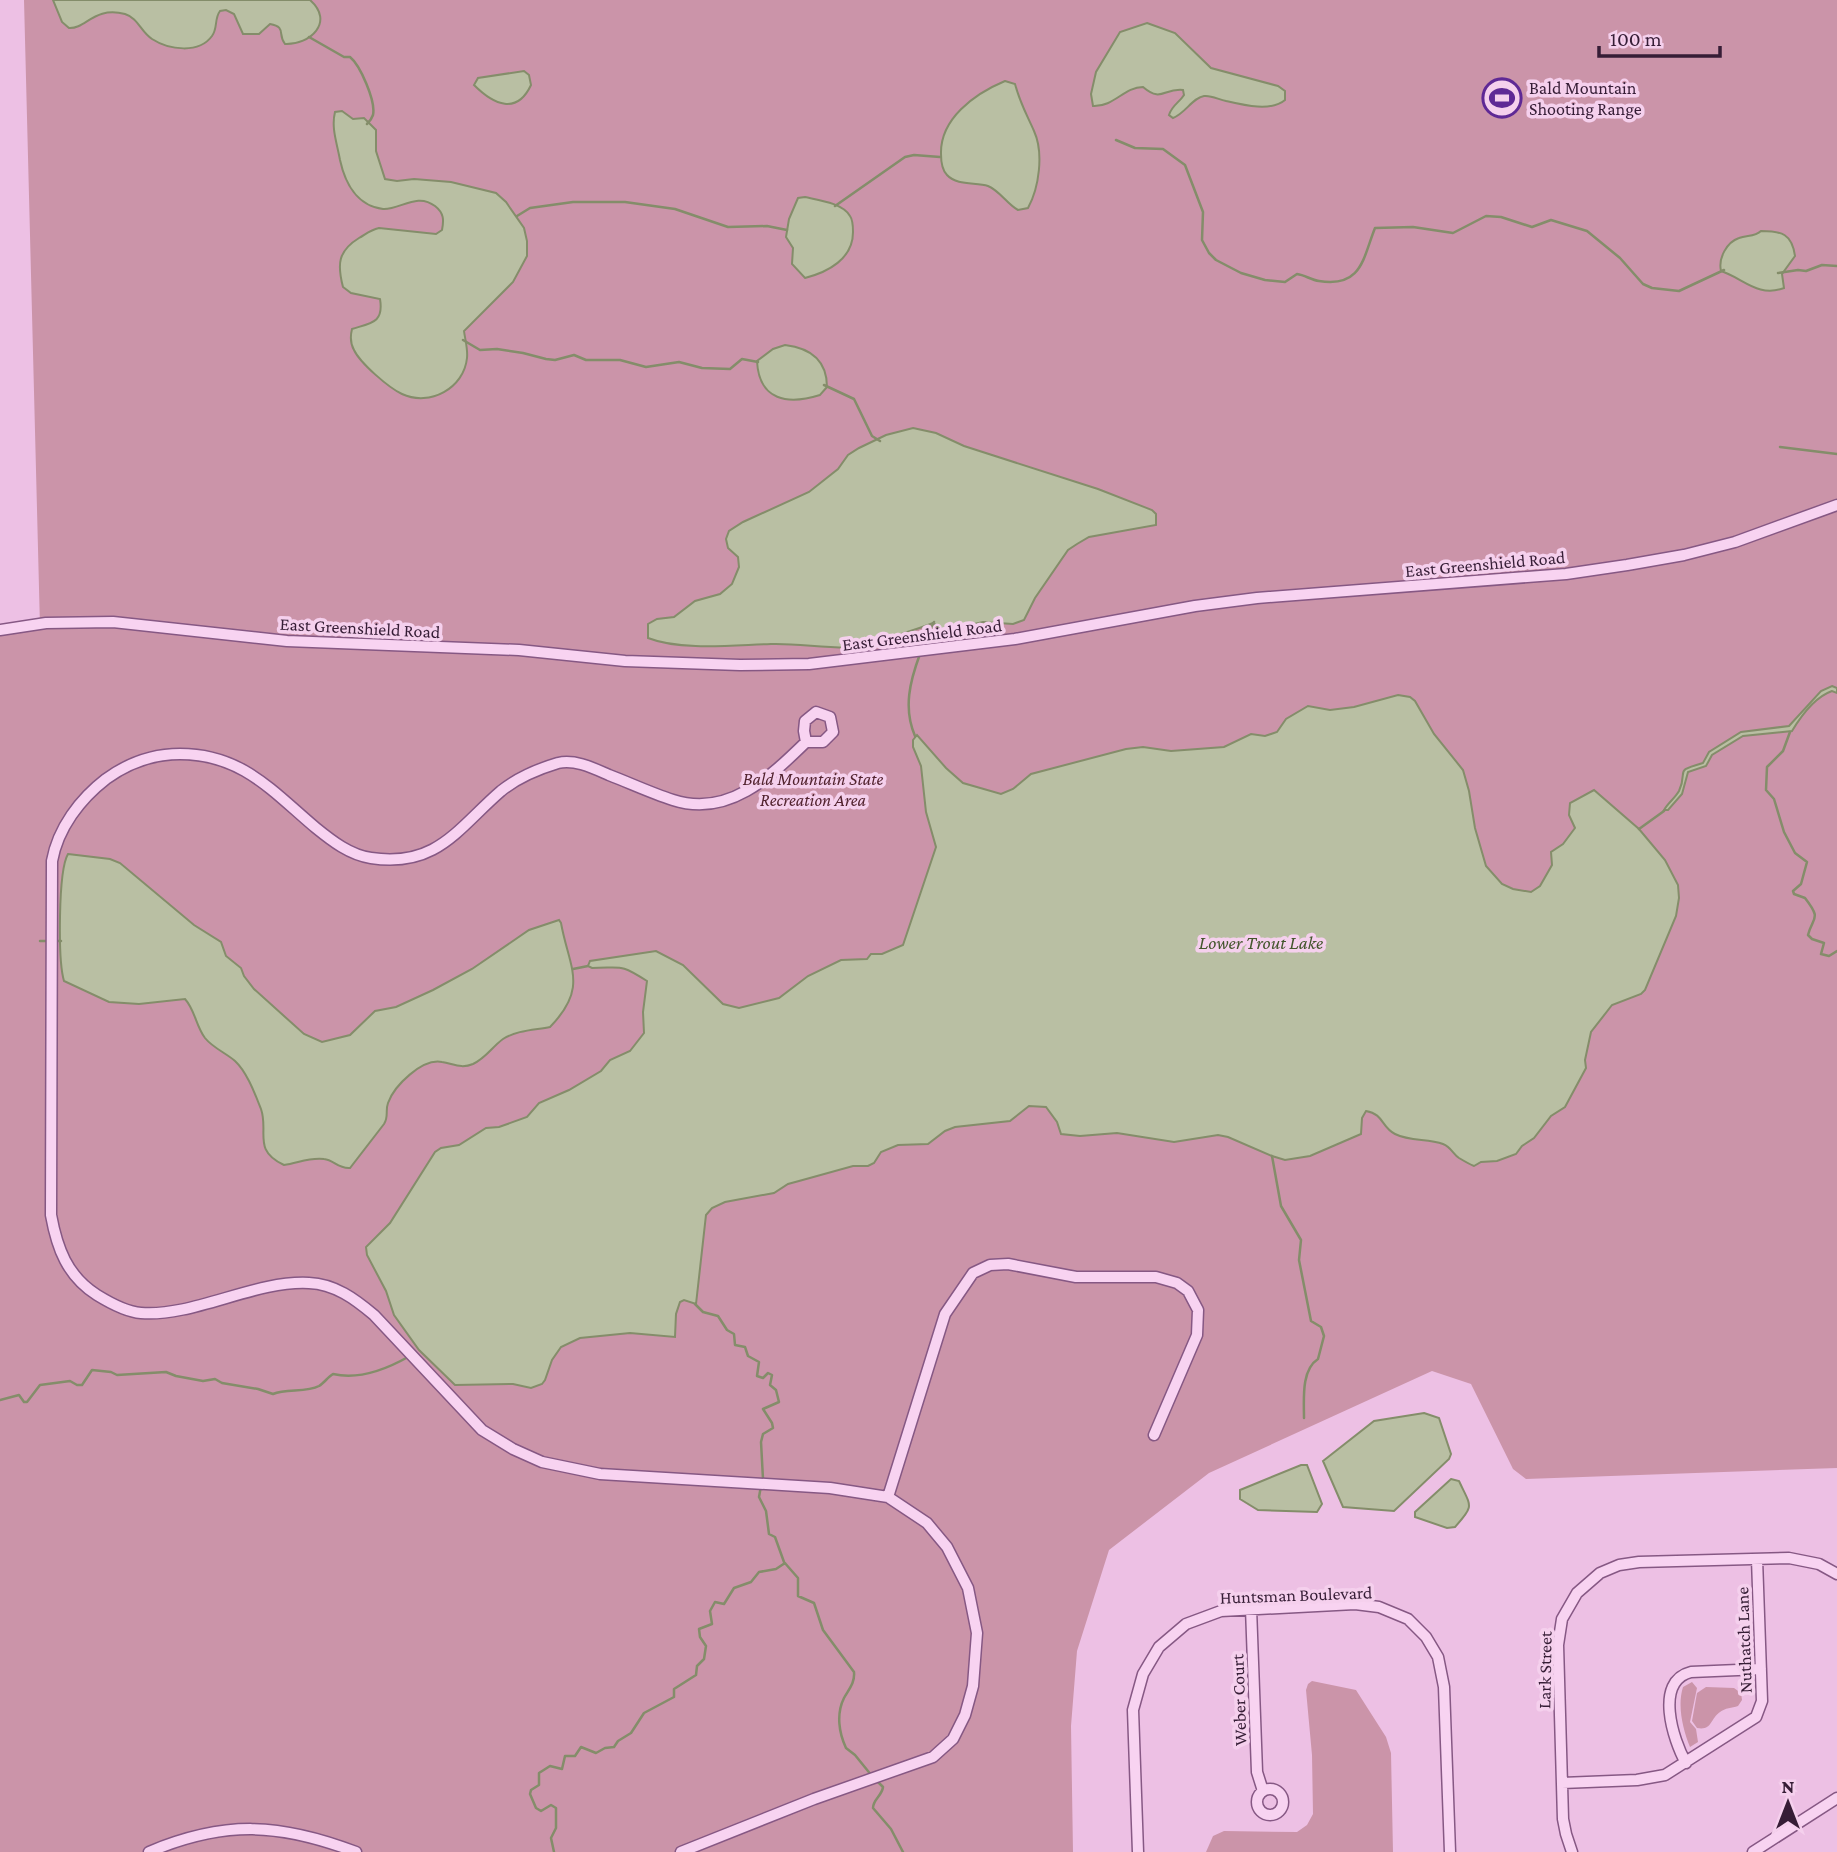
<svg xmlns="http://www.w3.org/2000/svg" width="1837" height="1852" font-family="'Crimson Pro',serif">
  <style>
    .green { fill: #cb94a9 }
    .water { fill: #b9bfa3; stroke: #848d6a; stroke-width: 2 }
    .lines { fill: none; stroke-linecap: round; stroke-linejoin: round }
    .stream { stroke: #848d6a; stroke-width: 2.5 }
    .street-casing { stroke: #865884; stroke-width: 13 }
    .street { stroke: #f8d3f1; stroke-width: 10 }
    .labels { text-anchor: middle; stroke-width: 7; stroke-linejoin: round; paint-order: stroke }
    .poi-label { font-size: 18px; fill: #361d36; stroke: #f5d0ed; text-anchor: start }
    .street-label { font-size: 18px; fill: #361d36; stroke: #f5d0ed }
    .park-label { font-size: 18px; font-style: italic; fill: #52232f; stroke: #f5d0ed }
    .water-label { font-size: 19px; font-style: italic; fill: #43562c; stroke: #f5d0ed }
  </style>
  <rect width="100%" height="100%" fill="#edc0e4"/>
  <path class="green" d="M24,0H1837V1468L1526,1479L1513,1469L1471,1384L1432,1371L1209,1473L1109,1550L1077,1651L1071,1726L1073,1852H0V635L40,627Z
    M1312,1681L1356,1690L1386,1737L1391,1753L1393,1852H1206L1213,1836L1224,1831L1297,1832L1307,1825L1313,1814L1312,1755L1306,1690L1308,1684Z
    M1692,1682L1697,1688L1690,1722L1696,1729L1698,1742L1690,1747C1683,1730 1677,1706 1683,1687Z
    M1706,1687L1734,1688L1741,1693L1742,1700L1738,1706C1732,1708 1725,1708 1720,1712C1710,1719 1712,1731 1697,1728L1692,1721L1697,1693Z"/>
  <path class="water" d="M53,0H310C335,22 310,45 285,44C277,34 287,27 270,24L259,34H243L234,14L226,10L220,11C214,19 218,28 212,36C199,54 169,50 152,39C141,32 138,18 125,14C94,6 86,29 69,28L62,22Z
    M1147,23L1175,33L1211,68L1278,86L1285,91V100C1271,112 1243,105 1226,101C1219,100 1212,95 1204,96C1192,98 1186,113 1173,118L1169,115C1172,105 1179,103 1184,95L1183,90C1163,88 1162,103 1143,87C1124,87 1114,107 1093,106L1091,94L1096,72L1120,32Z
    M524,71L529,75L531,85C517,115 494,105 474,85L478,78Z
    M1005,81L1015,84C1020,103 1026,113 1034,131C1044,153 1039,188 1028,208L1018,210C1007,204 1000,191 988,186C976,182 957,186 947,175C942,170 941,161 941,154C940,119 974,94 1005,81Z
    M342,111L353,119L364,118L376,130V151L385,179L397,181L414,179L451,182L496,193L506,202L524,228L527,241V256L513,282L464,331C465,339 468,349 467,358C464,388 430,407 402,394C389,388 360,363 354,350C350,343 350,337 352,329C371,323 384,323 380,299L351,293L343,287C337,264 338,251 359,238C366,234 370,230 379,228L436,234L442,230C444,220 444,213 435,206C417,192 400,210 383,209C357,206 345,183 340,160C337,143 331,128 335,112Z
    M805,197C818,200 843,203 850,216C853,220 853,228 853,232C853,259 828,272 805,278L792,264L793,248L786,237L789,219L798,198Z
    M1761,231C1782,231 1792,234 1795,256L1782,274L1784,288C1758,298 1743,278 1721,271C1718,258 1727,242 1739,238C1747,235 1755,237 1761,231Z
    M785,345C810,348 827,360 827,387L820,395C788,405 759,401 757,361L773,349Z
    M913,428L936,433L964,446L1098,489L1152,510L1156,514V525L1089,537L1077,544L1068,550L1035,598L1024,620L1013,624L983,622L944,631L933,623C916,630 900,634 882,640C876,642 869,646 862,647C831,650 801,643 771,644C734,645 681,651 648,638V624L657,619L674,617L695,601L720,594L732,584L739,567L738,557L728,548L726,539L729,531L743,522L809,492L838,469L848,455L859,448L886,435Z
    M1832,686L1837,688V693L1832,691C1815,697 1801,716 1792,731L1743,736L1712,755L1706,766L1688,772L1682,794L1668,810H1664C1668,803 1675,798 1679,791C1689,769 1672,772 1703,763L1709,752L1741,732L1789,726L1821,691Z
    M1398,695L1410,697L1415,701L1434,734L1463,770L1469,791L1475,828L1486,866L1502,884L1513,889L1531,892L1540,886L1552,865L1551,852L1563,844L1575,828L1569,815L1570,803L1594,790L1639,829L1665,860L1678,885L1679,898L1676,916L1645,990L1641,994L1612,1005L1591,1032L1585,1060L1586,1068L1565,1107L1551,1116L1534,1138L1522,1146L1516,1154L1497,1161L1481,1162L1474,1166C1469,1164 1464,1161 1459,1158C1453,1154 1451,1147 1443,1144C1428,1138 1411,1142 1395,1134C1381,1127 1384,1114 1366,1111L1362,1118L1361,1134L1310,1156L1285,1160L1272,1156L1228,1137L1218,1135L1174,1142L1117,1133L1080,1136L1061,1134L1057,1122L1046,1107L1029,1106L1010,1121L955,1127L945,1131L928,1144L898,1145L881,1152L874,1163L868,1166H853L799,1181L788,1184L774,1193L725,1202L712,1208L706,1215L696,1304L684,1300L680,1302L676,1314L675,1337L630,1333L580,1338L561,1347L552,1360L545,1380L542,1384L531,1388L513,1384L455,1385L419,1350L394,1315L386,1291L367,1255L366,1247L390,1223L435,1152L441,1148L459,1145L486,1128L499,1127L527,1117L539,1103L569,1090L601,1071L610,1060L630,1051L644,1033L643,1012L647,981C619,963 622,968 592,968L588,966L590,961L656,951L683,965L723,1004L739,1008L779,998L808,976L841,960L867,959L871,954H882L903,945L936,847L926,812L921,766L913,747V740L917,735L946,768L963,783L1001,794L1013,789L1031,774L1126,749L1143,747L1171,751L1224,747L1251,734L1265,736L1277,732L1286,719L1308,706L1330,710L1354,707Z
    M68,854L110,859L120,863L194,925L221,942L226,956L241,968L244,976L254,989L304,1034L322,1042L350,1035L375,1011L396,1007L433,990L472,969L529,930L559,920L561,923C569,968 589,987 550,1027C535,1030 517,1030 503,1039C492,1047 486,1058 473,1064C461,1069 454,1064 442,1062C422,1058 394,1086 388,1103C385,1111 389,1116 384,1124L350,1168C338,1169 334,1160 324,1159C310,1157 298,1163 284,1165C252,1150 269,1132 261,1109C255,1094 247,1072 235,1061C226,1053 213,1048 205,1038C196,1026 195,1010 185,999L139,1004L109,1002L64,981C58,961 58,871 68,854Z
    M1424,1413L1439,1418L1451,1454L1449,1459L1394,1511L1343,1507L1323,1461L1374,1421Z
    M1301,1465H1307L1322,1504L1317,1512L1258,1510L1240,1499V1490Z
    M1451,1479L1459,1481C1471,1507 1475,1505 1455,1527L1447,1528L1415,1517V1512Z"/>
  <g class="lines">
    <path class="stream" d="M309,37L344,57H350C360,65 376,101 373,115C372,118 369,122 367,124
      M1116,140L1135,148L1163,149L1185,165L1203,212L1202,240L1209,253L1216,260L1241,273L1265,280L1285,282L1297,274C1305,275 1311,280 1319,281C1362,288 1363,258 1375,228L1413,227L1453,233L1486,216L1501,217L1532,227L1551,220L1587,231L1620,258L1643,284L1652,288L1679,291L1724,270
      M835,206L905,157L914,155L940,157
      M517,216L530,208L573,202H625L675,209L728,227L767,226L787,230
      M1778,273L1798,270L1806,271L1822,265L1837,266
      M463,340L480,350L497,349L523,353L546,359L555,360L574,355L586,360H620L646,367L679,362L702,368L730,369L742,359L758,362
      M824,385L854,399L872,436L880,441
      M1780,447L1837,454
      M922,648L934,622
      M1790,732L1783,751L1767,767L1766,790L1774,799L1784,832L1795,853L1807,862L1801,884L1793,891L1794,894L1805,898C1822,920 1813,916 1808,935L1812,939L1824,943L1821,954L1829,956L1837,951
      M915,736C903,708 910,681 920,654
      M1639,829L1664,811
      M40,941H61
      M573,969L588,966
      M1272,1156L1281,1206L1301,1240L1299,1260L1311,1321L1321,1327L1324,1336L1318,1359C1301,1370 1304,1399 1304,1418
      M695,1304L703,1312L718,1316L727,1330L734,1334L735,1345L745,1347L748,1356L759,1362L757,1376L763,1378L768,1373L772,1375L770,1385L776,1390L779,1402L763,1409L772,1423L773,1428L763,1434L761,1442L763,1479
      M0,1400L19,1395L24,1402H27L40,1385L70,1381L77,1385H82L92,1370L111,1372L117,1375L166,1372L176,1376L203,1381L215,1379L222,1383L258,1389L273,1394C286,1388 306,1393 319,1386C324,1383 328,1377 333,1374C359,1380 385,1370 408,1357
      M761,1486L759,1497L766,1511L769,1534L775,1537L784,1562L798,1578V1596L814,1603L823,1630L854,1672C855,1683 849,1689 844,1698C836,1714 839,1733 846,1748L855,1755L872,1776
      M877,1781L883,1787C882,1796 873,1799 873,1808L891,1829L903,1852
      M554,1852L551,1838L556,1828V1808L551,1805L541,1811L536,1808L530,1794L531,1790L539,1785V1773L550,1766L562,1769L565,1756H575L581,1747L596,1753L605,1748L614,1747L618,1741L631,1733L644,1713L674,1697V1689L696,1675L697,1666L704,1659L706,1646L700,1637L699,1629L712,1624L710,1611L715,1602L724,1604L734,1588L751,1582L759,1572L776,1569L785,1563"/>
    <g class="street-casing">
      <path id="street" d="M0,630L46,623L113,622L287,641L519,650L625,661L740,665L809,664L1015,639L1195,606L1257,598L1566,574L1627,565L1684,555L1735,542L1837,505
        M816,712L830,717L833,732L823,742H806L804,731L805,721Z
        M888,1497L945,1314L973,1273L990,1265L1008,1264L1076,1277H1156L1177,1283L1188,1291L1198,1310L1197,1335L1154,1435
        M1251,1608L1257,1772L1263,1791
        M1686,1763C1673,1740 1654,1681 1691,1672L1761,1669
        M1562,1783L1637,1780L1665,1775L1756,1717L1762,1701L1757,1559
        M1257 1802a13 13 0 1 1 26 0a13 13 0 1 1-26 0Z
        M149,1852C225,1820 280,1823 356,1852
        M681,1852L814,1799L933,1757L953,1739L965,1715L973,1686L977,1633L968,1588L947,1547L927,1523L888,1497L830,1488L600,1474L542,1462L513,1449L482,1430L374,1315C355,1299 335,1284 309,1283C255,1280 194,1317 141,1313C126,1312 110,1303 97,1295C67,1276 57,1248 51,1215L52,861C58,828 80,799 106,779C128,763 154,754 180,754C242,754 272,791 316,828C332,841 350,855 371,858C437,868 458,828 501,791C517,778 538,769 558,763C575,759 593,768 609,775C630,783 651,793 673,800C728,818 770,777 806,742
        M1138,1852L1133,1710L1143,1674L1159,1647L1186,1624L1221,1611L1355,1604L1379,1607L1408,1619L1426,1637L1438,1657L1444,1687L1450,1852
        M1572,1852L1566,1834L1563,1819L1558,1645L1562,1619L1577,1593L1600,1573L1619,1565L1639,1562L1789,1558L1819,1564L1837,1574
        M1753,1852L1837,1798"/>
    </g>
    <use href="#street" class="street"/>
  </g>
  <defs>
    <g id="stadium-ring" transform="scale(2.0125)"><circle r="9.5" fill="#f5d0ed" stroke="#5f2995" stroke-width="1.5"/><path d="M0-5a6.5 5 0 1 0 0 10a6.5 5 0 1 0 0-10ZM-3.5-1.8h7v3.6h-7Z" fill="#5f2995"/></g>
  </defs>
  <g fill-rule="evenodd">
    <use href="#stadium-ring" x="1502" y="98"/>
  </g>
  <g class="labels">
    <g class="poi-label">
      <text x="1529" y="94">Bald Mountain<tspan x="1529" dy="21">Shooting Range</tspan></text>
    </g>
    <g class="street-label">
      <text transform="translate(1485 564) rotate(-5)" y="6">East Greenshield Road</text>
      <text transform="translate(360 628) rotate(3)" y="6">East Greenshield Road</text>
      <text transform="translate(922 635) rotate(-7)" y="6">East Greenshield Road</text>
      <text transform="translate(1296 1595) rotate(-2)" y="6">Huntsman Boulevard</text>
      <text transform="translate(1744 1640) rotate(-92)" y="6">Nuthatch Lane</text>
      <text transform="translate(1545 1670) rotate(-89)" y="6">Lark Street</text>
      <text transform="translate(1239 1700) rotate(-92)" y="6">Weber Court</text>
    </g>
    <g class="park-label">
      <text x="813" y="785">Bald Mountain State<tspan x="813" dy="21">Recreation Area</tspan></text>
    </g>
    <g class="water-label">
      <text x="1261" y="949">Lower Trout Lake</text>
    </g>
  </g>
  <g transform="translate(1788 1803)" stroke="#f5d0ed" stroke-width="5" paint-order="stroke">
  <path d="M0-5L12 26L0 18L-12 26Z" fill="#361d36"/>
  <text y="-10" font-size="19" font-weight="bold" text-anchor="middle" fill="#361d36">N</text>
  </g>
  <path d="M1599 46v10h121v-10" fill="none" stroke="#361d36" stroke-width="3.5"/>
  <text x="1610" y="46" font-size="21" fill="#361d36" stroke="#f5d0ed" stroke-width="5" paint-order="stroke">100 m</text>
</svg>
